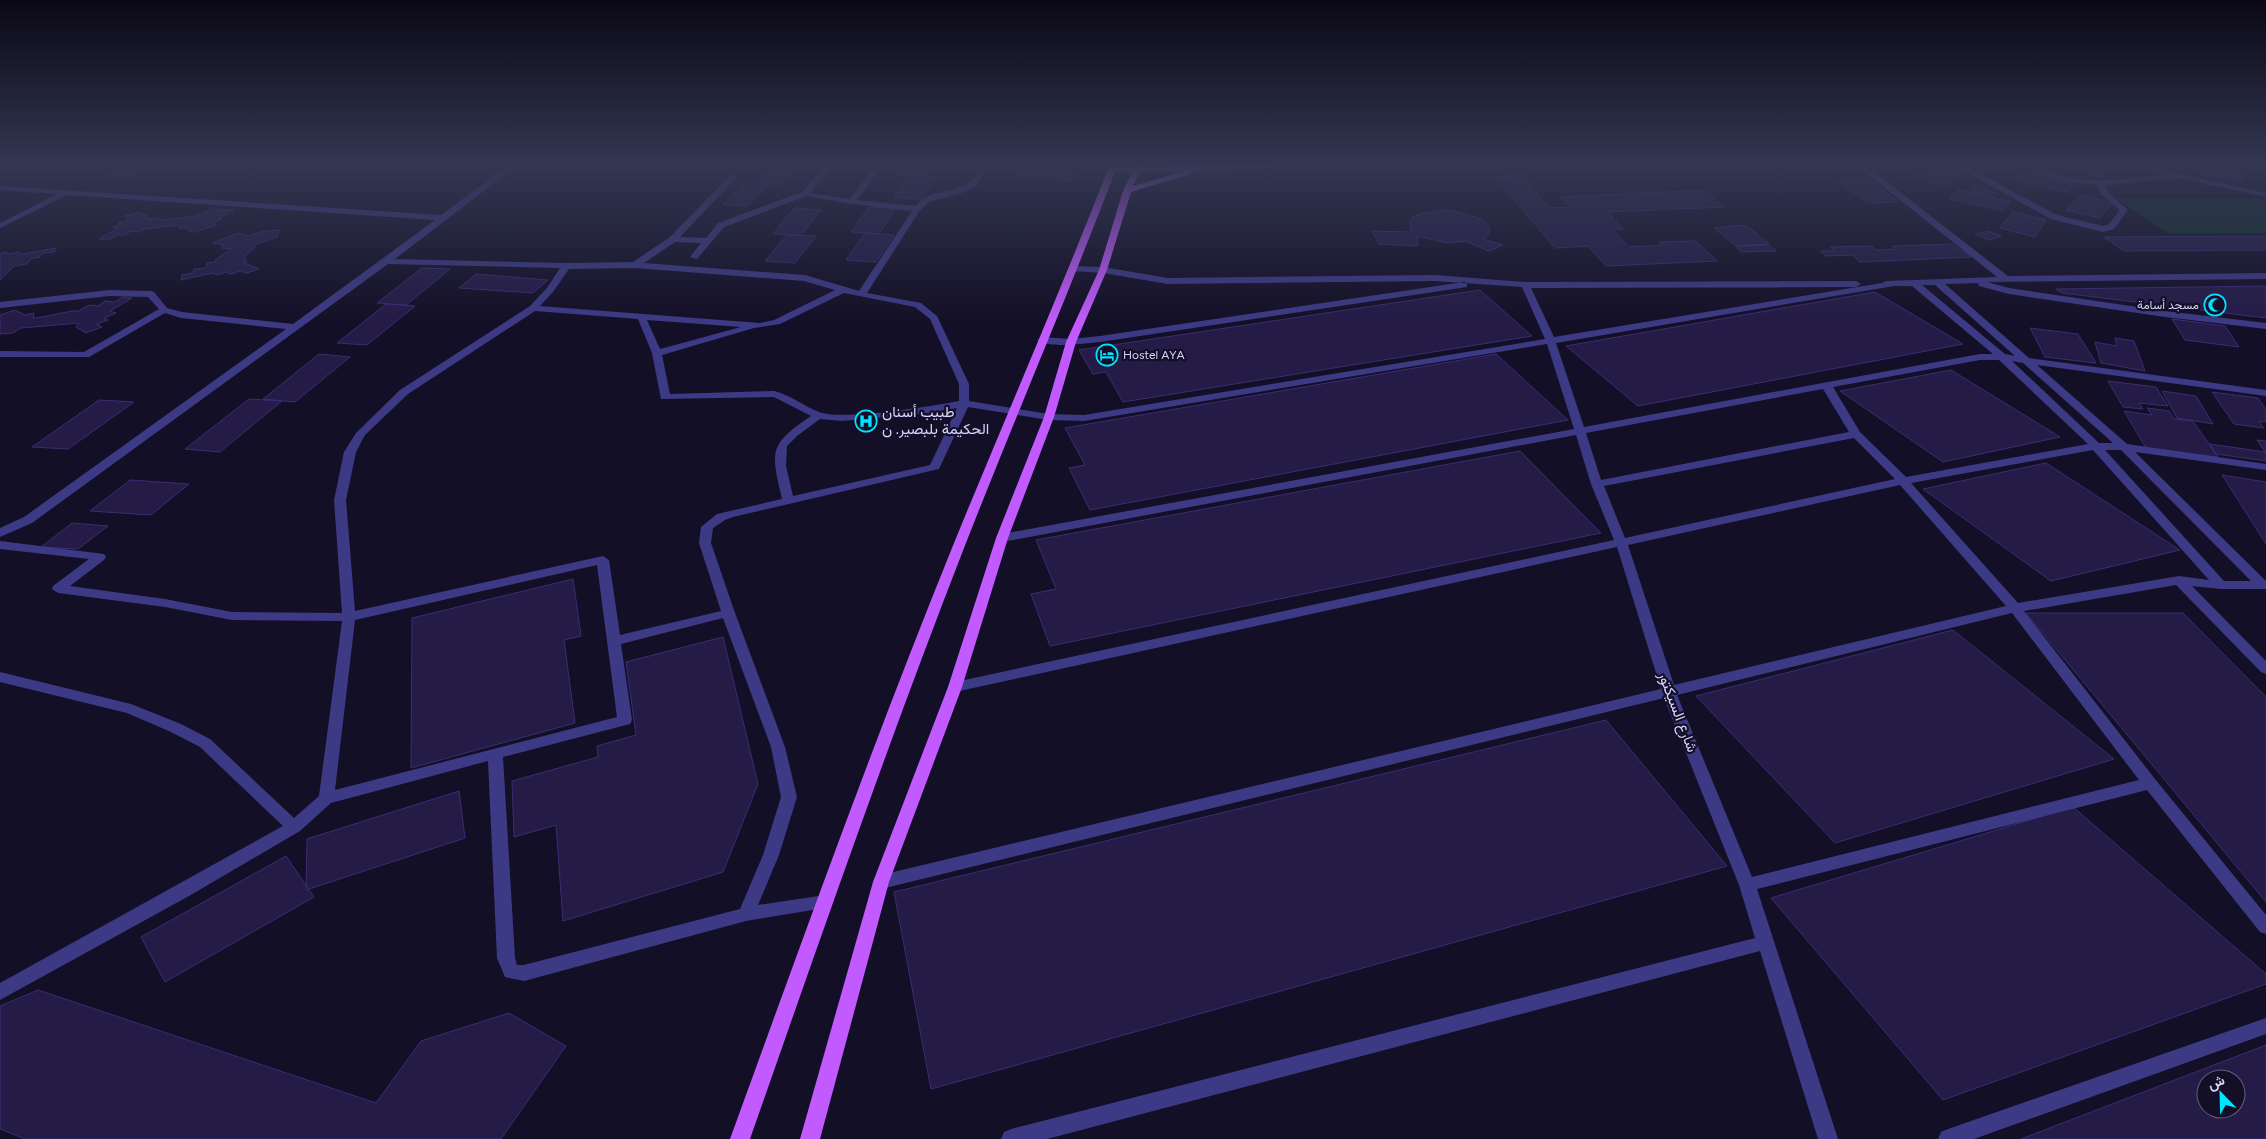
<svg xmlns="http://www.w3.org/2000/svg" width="2266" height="1139" font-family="Figtree,Vazirmatn,sans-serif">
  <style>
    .green { fill: #12302f }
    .building { fill: #241b47; stroke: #3b2d73; fill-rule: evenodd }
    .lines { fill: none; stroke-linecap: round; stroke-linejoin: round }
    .street { fill: #3d3a85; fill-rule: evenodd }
    .secondary { fill: #6f6bff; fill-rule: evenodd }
    .primary { fill: #c25bff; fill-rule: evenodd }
    .labels { text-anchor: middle; stroke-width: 4.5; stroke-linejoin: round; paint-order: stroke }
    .far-poi-label { font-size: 12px; fill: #d9d4ff; stroke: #130f26; text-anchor: end }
    .poi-label { font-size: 15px; fill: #d9d4ff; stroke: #130f26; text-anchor: start }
    .street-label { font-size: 15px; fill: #d9d4ff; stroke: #130f26 }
  </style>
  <rect width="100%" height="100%" fill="#130f26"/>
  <path class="green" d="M2117,199H2266V233L2169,234Z"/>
  <path class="building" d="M55,164H155L133,175L42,170Z
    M776,164H802L783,184L759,183Z
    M904,164H930L922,176L896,175Z
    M1003,164H1081L1074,181L1014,177L1018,171H1011L1012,167H1001Z
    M1819,164H1850L1861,172L1831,173Z
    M2077,164H2112L2103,177L2072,170Z
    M2185,164H2208L2245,171L2243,182L2183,170Z
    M2260,164L2266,166V174L2243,165Z
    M1931,165L1962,172L1949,186L1917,178Z
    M2022,171L2075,183L2068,192L2014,180Z
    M909,175L936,177L921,199L893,198Z
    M1521,176L1550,208L1570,207L1561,197L1704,190L1724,207L1607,212L1623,229H1612L1629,247L1662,245L1659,242L1696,241L1717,261L1606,266L1588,246L1555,248L1495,177Z
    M1868,180L1898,202L1868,203L1838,181Z
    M745,182L769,183L748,206L723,205Z
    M1980,186L1995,193L1985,195L1970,189Z
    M1958,189L2011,202L2003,211L1950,199Z
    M2080,195L2113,203L2100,218L2066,210Z
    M869,207L896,208L879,234L851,232Z
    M794,208L821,210L801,235L773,234Z
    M213,209L234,210L219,218L222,219L212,223L217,225L194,232L189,231V228H179L178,225L145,229L140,232L131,231L125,235H117L110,239H99L118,228L113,227L123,224L118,223L130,219L125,216L139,212L147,216L146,219L154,218L164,220L191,217Z
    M1446,210L1459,212L1481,219L1487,224L1490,229L1489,234L1483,239L1503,245L1489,251L1465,241L1447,243L1417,236L1418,246L1379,244L1372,231L1411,232L1410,221L1414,216L1423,213Z
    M2013,212L2046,220L2035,237L2000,228Z
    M1746,225L1769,244L1736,246L1714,228Z
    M279,230L277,237L254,245L255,248L244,256L247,261L243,262L259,269L247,273L240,271L231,274L226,272L217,275L212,273L181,280L182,275L193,273L194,269L206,268L207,263L216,262L215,260L231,249L221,248L224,245L213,243L237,233L250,236L260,232Z
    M1988,231L2001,236L1989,240L1975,234Z
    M865,233L894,235L876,262L846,260Z
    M787,235L816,236L795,263L765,261Z
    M2266,236V250L2124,251L2104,237Z
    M1952,244L1971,257L1860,262L1853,255L1826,256L1820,251H1835L1830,247L1871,246L1876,250L1896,249L1892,246Z
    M1769,245L1776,251L1741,252L1735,246Z
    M56,248L54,252L43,253L40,257L30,259L27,264L14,266L0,280V254L5,252L10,254L18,252L23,254Z
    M422,268L450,269L406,305L377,303Z
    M476,274L548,280L533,293L459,288Z
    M2266,286V318L2062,293L2056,289Z
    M1480,290L1532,336L1123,402L1106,372L1093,374L1079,350Z
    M1875,292L1963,344L1638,406L1566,346Z
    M123,297L132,298L110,311L116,313L104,318L108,320L97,324L102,327L86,333L76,327L79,323L21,328L13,333L0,334V315L15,310L25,315L34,313L33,318L42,317L72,311H78L89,305L98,306L105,301L115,302Z
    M386,304L415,306L367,345L337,343Z
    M2172,319L2225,326L2239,347L2185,340Z
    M2030,328L2078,334L2096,363L2045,357Z
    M2115,338L2134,341L2145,371L2101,363L2095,342L2117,346Z
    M319,354L350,357L295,402L263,399Z
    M1496,354L1568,420L1090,510L1069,468L1085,465L1065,428Z
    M1951,370L2060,437L1943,462L1840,391Z
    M2108,381L2156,387L2168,406L2139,403L2143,409L2123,407Z
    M2162,391L2196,396L2213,424L2177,418Z
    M2212,392L2258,398L2266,410V422L2259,421L2264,428L2234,424Z
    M249,399L282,401L220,452L185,449Z
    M99,400L134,402L68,449L32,447Z
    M2147,408L2169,411L2174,419L2193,421L2218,457L2146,448L2124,411L2152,415Z
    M2257,440L2266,441V461L2216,454L2210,444L2265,452Z
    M1520,451L1601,533L1050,646L1031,594L1056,589L1036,540Z
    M2046,463L2180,550L2051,581L1923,489Z
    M2222,475L2266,482V544Z
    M130,480L189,484L151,515L90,511Z
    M72,523L108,526L78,549L41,547Z
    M573,579L581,636L564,640L575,723L411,768L412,618Z
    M2026,613H2183L2266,697V902Z
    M1953,630L2114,759L1835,843L1696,696Z
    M723,637L758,784L723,872L563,921L556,825L514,837L512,781L598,757L597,746L636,735L626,662Z
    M1606,720L1727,866L931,1089L894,892Z
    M459,791L465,838L306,890L307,839Z
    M2073,807L2266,974V984L1943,1100L1771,898Z
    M286,856L314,897L165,982L141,937Z
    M38,990L376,1103L421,1041L509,1013L566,1046L501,1139H25L0,1129V1006Z
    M2266,1045V1139H2021ZM2206,1079H2236V1109H2206Z"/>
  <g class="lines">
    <path class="street" d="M510,164H519L395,259L566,263L633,262L670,237L730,175L737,177L680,237L706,238L718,223L802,192L826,164H834L810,193L850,199L876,164H884L857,200L915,206C918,204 921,200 924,198C944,187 975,193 981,164H989L988,169L975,187L962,193L929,202L920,210L867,293L921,303L937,316L969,384V401L1049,414L1084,415L1545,339L1522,287L1435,281L1168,284L1103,273L1071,271V267L1074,266L1103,267L1168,278L1435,275L1525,282L1856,281L1861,284L1856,287L1531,288L1554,337L1882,283L1886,281L1997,277L1855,164H1864L2008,276L2266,273V279L1987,282L2009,288L2165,311L2266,323V329L2165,317L2009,294L1979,286L1978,283L1945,284L2029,358L2266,390V396L2037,365L2127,444L2266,464V470L2135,452L2266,581V589H2221L2192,586L2266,661V674L2261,672L2176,585L2024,611L2155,779L2266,915V934L2260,932L2147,790L1757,889L1838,1139H1818L1760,951L1047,1139H1001L1004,1132L1011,1129L1755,938L1739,885L1664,698L881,889L875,887L873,882L875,877L881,875L1661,689L1617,547L955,692L950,690L948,687L950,684L955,682L1614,540L1591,484L1576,435L1002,542L996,538L1002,534L1574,429L1547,344L1084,421L1049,420L968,407L939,469L733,517L725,520L713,528L711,543L735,613L785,747L797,797L779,855L758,905L825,895L831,897L833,902L831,907L746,921L524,981L505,977L497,958L488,761L331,803L300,831L189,896L0,1000V983L283,826L200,747L171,732L127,713L0,682V672L131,704L181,724L210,739L294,818L319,796L342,621L232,620L165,607L58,593L52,589L53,586L89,559L0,549V541L104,554L106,557L104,560L70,586L165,599L232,612L342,613L334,500L344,452L356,433L400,390L530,306L547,288L560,268L388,264L32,523L0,537V528L24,517L286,329L181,318L165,313L89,357H0V351L84,352L159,309L148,297L109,296L0,308V302L109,290L151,291L154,292L167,308L182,312L293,324L435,220L67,195L0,228V223L57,194L0,190V186L441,215ZM806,196L852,204L912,211L859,291L805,275L644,263L675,242L701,243L690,257L697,259L724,227ZM635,268L804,281L835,290L774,320L760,323L540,306L553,292L569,269ZM1922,285H1935L2015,356L2005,354ZM1894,286H1912L1993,354H1980L1584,427L1556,343ZM844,293L915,307L930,319L959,384V401C933,406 842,421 819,412C803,406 791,395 774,391L670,394L662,355L754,328L780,324ZM535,311L638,319L652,353L661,399L774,397L811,416C768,445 771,451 782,499L717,514L701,527L699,543L721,611L620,635L609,560L603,556L355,611L346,500L356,452L365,435L408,394ZM647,320L741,327L660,349ZM1980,360H1999L2088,444L1906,477L1860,432L1833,387ZM2012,361L2023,363L2113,443H2099ZM1823,389L1849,432L1601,480L1586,433ZM957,408L930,465L793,496L786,466L787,446L797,436L820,419L842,421L929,413ZM1854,438L1895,479L1625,538L1604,486ZM2093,450L2209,580L2179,576L2018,603L1911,483ZM2105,450H2121L2251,581H2224ZM1900,485L2006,606L1674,685L1628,545ZM597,565L617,717L335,790L355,620ZM2012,613L2139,780L1752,877L1677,695ZM723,618L771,747L781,797L763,855L740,909L524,965H517L515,958L503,757L630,724L632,720L621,644Z
      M1951,164H1961L2057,215L2103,226L2108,225L2120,210L2101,194L2097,185C2076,183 2053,180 2035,169V165L2047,164L2043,167C2078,189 2126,178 2164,175L2121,164H2135L2266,193V197L2178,178L2105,185L2110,194L2128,210L2114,229L2103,232L2051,219Z
      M1464,282L1467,283V287L1100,342C1086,343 1048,349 1037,340L1042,337L1071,339L1100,336Z
      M2266,1018V1034L1974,1139H1938L1941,1132L1948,1129Z"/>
    <path class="secondary" d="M1259,164H1311L1307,166L1202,171L1112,172L1108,170L1112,168Z"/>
    <path class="primary" d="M1110,164H1118C1069,293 1014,420 964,548C888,743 819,942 750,1139H730C802,941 873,743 952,548C1004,420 1060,293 1110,164Z
      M1136,164H1144L1133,186L1192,169L1175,164H1189L1206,169L1131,192L1107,270L1076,342L1054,417L1008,538L962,687L889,882L820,1139H800L873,882L948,687L996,538L1044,417L1066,342L1099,270L1123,191Z"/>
  </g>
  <linearGradient id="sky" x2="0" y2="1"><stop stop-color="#0a0815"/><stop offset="0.51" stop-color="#333752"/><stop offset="1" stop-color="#333752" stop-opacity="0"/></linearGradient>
  <rect width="2266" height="323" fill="url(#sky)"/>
  <defs>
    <g id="mosque-ring" transform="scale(1.125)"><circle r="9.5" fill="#130f26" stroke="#00e5ff" stroke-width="1.5"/><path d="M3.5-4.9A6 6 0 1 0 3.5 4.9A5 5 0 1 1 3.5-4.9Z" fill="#00e5ff"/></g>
    <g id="hotel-ring" transform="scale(1.125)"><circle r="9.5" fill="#130f26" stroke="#00e5ff" stroke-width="1.5"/><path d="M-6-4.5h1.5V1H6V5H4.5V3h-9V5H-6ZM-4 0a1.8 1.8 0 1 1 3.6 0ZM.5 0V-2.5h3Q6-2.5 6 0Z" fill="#00e5ff"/></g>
    <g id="hospital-ring" transform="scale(1.125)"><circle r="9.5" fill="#130f26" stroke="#00e5ff" stroke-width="1.5"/><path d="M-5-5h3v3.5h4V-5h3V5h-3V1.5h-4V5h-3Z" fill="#00e5ff"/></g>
  </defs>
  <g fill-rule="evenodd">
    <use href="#mosque-ring" x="2215" y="305"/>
    <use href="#hotel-ring" x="1107" y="355"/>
    <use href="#hospital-ring" x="866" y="421"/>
  </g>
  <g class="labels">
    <g class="far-poi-label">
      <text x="2199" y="309">مسجد أسامة</text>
      <text x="1123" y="359" text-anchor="start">Hostel AYA</text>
    </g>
    <g class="poi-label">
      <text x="882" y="417">طبيب أسنان<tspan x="882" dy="17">الحكيمة بلبصير. ن</tspan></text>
    </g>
    <g class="street-label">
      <text transform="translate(1678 712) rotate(69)" y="5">شارع السيكتور</text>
    </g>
  </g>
  <g transform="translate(2221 1094) rotate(337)"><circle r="24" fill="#130f26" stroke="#625e7d"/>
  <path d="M0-4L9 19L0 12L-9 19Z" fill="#00e5ff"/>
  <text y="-8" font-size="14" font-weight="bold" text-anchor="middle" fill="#d9d4ff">ش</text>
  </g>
</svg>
